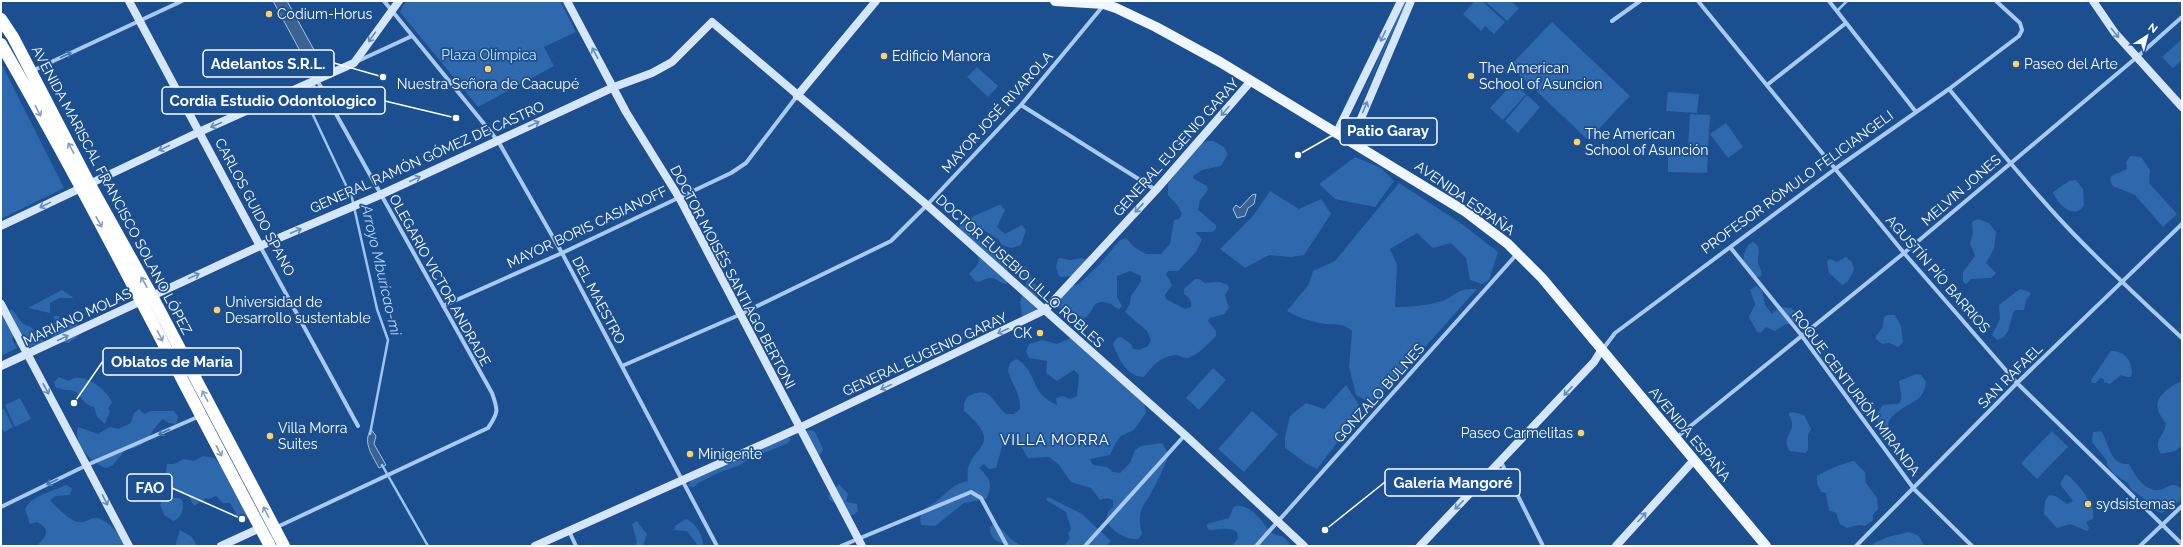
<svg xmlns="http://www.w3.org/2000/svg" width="2183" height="547" font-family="Raleway,sans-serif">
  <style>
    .green { fill: #2e69ad }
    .water { fill: #3c6290; stroke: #9cc4f0 }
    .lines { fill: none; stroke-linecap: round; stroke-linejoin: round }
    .stream { stroke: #9cc4f0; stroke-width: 2.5 }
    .street { stroke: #a9c9ee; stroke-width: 4 }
    .secondary { stroke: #d6e6fa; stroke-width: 8 }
    .primary { stroke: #f0f6ff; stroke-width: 10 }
    .highway { stroke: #fff; stroke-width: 12 }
    .oneway { stroke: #668bba }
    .oneway2 { stroke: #4674ac }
    .oneway3 { stroke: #829ec1 }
    .poi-dot { fill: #ffd166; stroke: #1b4f8f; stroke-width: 1.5 }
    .labels { text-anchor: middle; stroke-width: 3.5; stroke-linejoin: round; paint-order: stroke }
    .poi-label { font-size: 14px; fill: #fff; stroke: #1b4f8f; text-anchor: start }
    .park-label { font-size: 14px; fill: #cfe3fa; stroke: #1b4f8f }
    .street-label { font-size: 14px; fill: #fff; stroke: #1b4f8f }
    .water-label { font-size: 15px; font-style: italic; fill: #b5d3f5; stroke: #1b4f8f }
    .neighbourhood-label { font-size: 15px; letter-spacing: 1px; fill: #fff; stroke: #1b4f8f }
    .leader { fill: none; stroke: #fff; stroke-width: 1.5 }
    .callout-dot { fill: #fff; stroke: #1b4f8f; stroke-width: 1.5 }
    .callout { fill: #1b4f8f; stroke: #fff; stroke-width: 1.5 }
    .callout-label { font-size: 15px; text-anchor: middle; font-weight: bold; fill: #fff }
  </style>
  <rect width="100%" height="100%" fill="#1b4f8f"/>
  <path class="green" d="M406,1H560L576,32L544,47L554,66L478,107L400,12Z
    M1404,1H1407L1351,123Z
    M1475,1H1482L1505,22L1494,34L1485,26L1481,31L1463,14Z
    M1485,1H1511L1519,8L1507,21Z
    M1552,22L1630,96L1588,140L1510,66Z
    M2182,39V60L2173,68L2162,57Z
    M1,63L64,188L1,219Z
    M977,67L998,86L988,97L967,77Z
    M1513,83L1526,94L1503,120L1490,108Z
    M1668,92L1699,94L1697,113L1666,111Z
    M1527,95L1540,107L1518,133L1505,121Z
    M1690,114L1710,115L1708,149L1688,148Z
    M1726,123L1743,147L1728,158L1710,134Z
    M1213,141L1224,147L1228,154L1221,166L1202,170L1193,176L1194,179L1207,186L1208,190L1200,200L1198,210L1216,225V229L1212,232H1195L1202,239L1196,252L1178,271H1168L1166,274L1172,285L1165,295L1166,299L1185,309L1191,307C1192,300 1189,298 1184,294V289L1195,279H1199L1205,283L1219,282L1228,285L1229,288L1225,295L1229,308L1224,314L1210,318L1208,321L1216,331V336C1209,343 1199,354 1190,357C1184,360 1181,355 1175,355C1160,357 1153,365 1144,377C1127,377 1118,358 1113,344L1117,338L1121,337L1131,344L1133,349L1139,350L1148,346L1151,340L1147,331L1125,312L1130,304L1131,296L1141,281V276L1130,271L1117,276V297L1122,306L1119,309C1116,308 1114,306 1111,304C1089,296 1096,313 1084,318L1050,304L1061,290L1063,284L1076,285L1080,283L1100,264L1119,241L1126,238L1134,247L1146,254H1161L1170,244L1174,220L1180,218L1182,214L1178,206L1168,195V184L1180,167L1200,144L1207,141Z
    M1668,149L1708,151L1707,173L1668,172Z
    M2130,156L2141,157L2150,170L2149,183L2177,214L2163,227L2135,195L2113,186C2104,173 2120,174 2127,169L2126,162Z
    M1355,157L1381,168L1394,181L1375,207L1335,199L1319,184Z
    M2076,180L2083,189L2084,205C2075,221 2057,204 2053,192L2069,181Z
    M1399,183L1462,224L1498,252L1489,280L1482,284L1470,280L1466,258L1451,243L1433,248L1417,233L1390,249L1397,265L1395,307C1410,307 1425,306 1439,302C1457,297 1453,288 1477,289L1416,357L1371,403L1356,395L1349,367L1352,331C1343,323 1337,325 1326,324C1312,322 1299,318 1287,311L1309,284L1313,271L1335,261Z
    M1270,191L1299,209L1321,199L1331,214L1304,255L1291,257L1269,255L1245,268L1220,249L1253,216Z
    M999,205H1001L1005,210L997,227L1005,234L1022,225L1026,230L1021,245L1011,248L1002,245L998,239L982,229L973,231L972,234C984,245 1018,265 1006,284C1000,283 995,277 990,278C985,278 981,282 976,282L969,274L978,264L979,259L959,227L965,220Z
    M1978,219L1989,223L1996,232L1994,249L1986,263L1996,273L1991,278L1971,279L1966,284L1963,282V272L1975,256L1970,243L1973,233L1972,222Z
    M1753,242C1762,247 1758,253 1758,261C1758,265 1761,270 1762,274L1760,277H1756C1747,267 1740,265 1745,252C1747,247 1747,244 1753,242Z
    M1846,257L1852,262L1854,270L1848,281L1842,285L1829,273L1827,261L1830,259L1837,262Z
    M1060,258L1070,260L1082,258L1088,260L1089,267L1083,275L1062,277L1059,276L1056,267L1058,259Z
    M1024,266L1030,270C1030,277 1033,280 1036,286C1038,290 1037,298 1039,303L1035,312L1022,316L1020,302L1027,281L1020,268Z
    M1756,286L1762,290L1765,305L1772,314L1779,307L1791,308L1803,317V320L1784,325L1775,331L1766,327L1761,333L1757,332L1749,317L1755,304L1750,290Z
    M2020,289L2030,292V295L2026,300L2024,310H2015L2013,313L2008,331L2004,337L1997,340L1992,335L2000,319L1999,305Z
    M62,290L74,298H59L50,303V313L28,308Z
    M1,299L15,334L12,339L17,348L1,356Z
    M12,309L23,324L31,327L39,338L48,344L46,351L33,345L23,352L16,344C21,332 15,322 10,311Z
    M1887,315H1895L1901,326L1903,342L1898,347L1889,343L1882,344L1876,339V336L1883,327L1884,317Z
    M53,316H59L61,328C72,326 73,319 82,328V333L69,343L53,341L52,335L45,327L55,330L58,328L54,324L55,320Z
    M1071,338L1143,398L1146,413L1134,430L1121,436L1116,442L1110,455L1090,459L1093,465L1107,467L1113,472L1120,473L1130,463L1135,450L1141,446L1162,443L1169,455C1164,467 1158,481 1151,493C1141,510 1137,512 1142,534L1138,539C1122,541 1094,521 1113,507V500L1107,498L1100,500L1091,488L1071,482L1059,465L1049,457L1028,458L1018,441L1011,438L1004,440L996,468L989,469L984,464L979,468C990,478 994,485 986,499L964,503L935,526L921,525L920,518C924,506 931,506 939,499C949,491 955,483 968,481C962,445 1010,450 964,411V404L967,397C991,384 991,401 1006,414H1014L1020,409C1021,393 1011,384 1008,370L1010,363L1016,359C1031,366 1032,382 1041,394C1045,399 1051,402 1057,405L1056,398L1063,396L1070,399L1077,396L1079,375L1074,370L1057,381L1046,373L1047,361L1029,358L1026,351L1029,344L1042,340L1057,344Z
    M2111,351C2125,350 2135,364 2131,377H2127L2121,375L2110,384L2104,382V379L2100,378L2096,383H2092L2091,380Z
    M1213,368L1226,380L1199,410L1186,398Z
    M1916,374L1921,375L1926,382C1926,386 1923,394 1920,397C1912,405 1887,413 1888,427L1894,440L1890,442L1878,429L1877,414L1883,405C1888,404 1891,405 1896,404C1906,403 1899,387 1899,381Z
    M59,377L69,381C81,369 109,391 112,403L108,408L110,411L105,424L97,417L94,407C78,403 83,389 66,390C63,390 60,388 56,388L54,382Z
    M2182,381V446L2175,451L2161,454C2152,442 2165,434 2166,424C2164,419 2159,415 2158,410C2154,396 2171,386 2182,381Z
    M1346,385L1362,410L1317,469L1307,464L1285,448V437L1290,416L1306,403L1324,409Z
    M20,398L31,419L15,427L5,405Z
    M4,409L13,427L4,432L1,427V410Z
    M139,409L144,414L151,411H174L178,417L176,424L169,423L163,419C149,431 148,449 126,449L113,465L106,468C91,462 73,445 78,427L98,434L110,427L118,429L131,423L134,413Z
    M1252,411L1278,434L1244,472L1218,449Z
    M1792,412L1804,415L1811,429L1808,435V450L1805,453L1790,451C1782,440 1790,436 1792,426C1793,422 1789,417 1789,413Z
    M809,430L814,431C816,434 823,447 823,450L819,456H812L805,448L806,431Z
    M2052,431L2068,447L2037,479L2021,463Z
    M2101,431C2109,443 2110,466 2129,464C2135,476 2147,495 2163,489C2166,488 2168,486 2172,485H2176L2182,489L2180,501L2162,513L2152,509L2143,498L2131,489L2128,483L2114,474L2107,465V461L2092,442L2093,432Z
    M787,437L791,439L788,443L749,459L740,465L718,473L698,483L694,487L688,486C696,470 721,467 736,461C740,459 743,456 747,454C759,448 774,443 787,437Z
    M203,456L214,458L219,463L222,462L249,518L246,519L238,517L230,503H223L216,496L209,499L206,498L194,506L187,493L174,490L165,478L167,464H174L184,459L194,461Z
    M1854,461L1865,472L1866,483L1877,498L1878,509L1873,515V520L1865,526L1859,525L1847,528L1840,524L1836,513L1829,510L1826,493L1821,492L1817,483V476C1829,469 1840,464 1854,461Z
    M2065,475H2068C2078,485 2096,503 2093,519L2086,522L2089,528L2087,531L2070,524L2057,528L2044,514L2045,501L2049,495L2056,496L2067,504L2073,501L2060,484Z
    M839,484L848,494L846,502L857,504L858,511L854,515H851L829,499L828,496Z
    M66,485L72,488L70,495L56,496L50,500C56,507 70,521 79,522C85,523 89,519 94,518C106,517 122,536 126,546H37C45,536 53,531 37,522L30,524L25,509C32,495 52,492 66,485Z
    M164,495L171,498H179L182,500C185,509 181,518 173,521L164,515L160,505Z
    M1048,497L1082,514L1111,541L1106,546H1064L1070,538L1068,534L1071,529L1066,512L1046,500Z
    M1236,506C1252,504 1262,523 1271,532C1280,539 1281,531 1291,546H1232L1238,538L1237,532C1229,526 1218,530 1209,530L1207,527V524L1229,518L1233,508Z
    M686,519C695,522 704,537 703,546H698L687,531L674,530L675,526Z
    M637,521L647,534L643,546H634L637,542L632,524Z
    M993,524C1006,528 1008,543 1025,546C1011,546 989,545 990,527Z
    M180,530L192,537L197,546H175Z
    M1909,532L1919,536L1924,546H1873L1874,543L1888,537Z"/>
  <path class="water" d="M273,1H287L324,68L312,73Z
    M1256,194L1254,204L1248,208L1245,216L1237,218L1233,209L1236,205L1240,208L1252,195Z
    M371,429L376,436L374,444L386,465L379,468C373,456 362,443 371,429Z"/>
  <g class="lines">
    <path class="stream" d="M1837,11L1847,1
      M314,83L315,94L313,115L352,198L377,309L388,340L370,434
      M382,465L428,546"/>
    <path class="street" d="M384,1L498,141L562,253L717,546
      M1698,1L1904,253L2017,383L2182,544
      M1829,1L1916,112
      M1612,21L1640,1
      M358,61L412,36
      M32,71L182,1
      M1767,85L1846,23
      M1949,89C1988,136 2026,184 2068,228C2104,266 2143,302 2182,338
      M1021,105L1156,190
      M260,246L358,426
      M1730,247L1802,336L1914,489L1972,546
      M443,306L562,253L731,173L746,163L797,96
      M1603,349L1615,333L1835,169L1949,89L2019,36L2022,30L2020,23L1996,1
      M622,366L739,315L891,241L927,205L1021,105L1103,6
      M1677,437L1904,253L2137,57L2182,17
      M1501,462L1543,546
      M1,507L87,465L200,416
      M275,528L488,428C499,412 498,410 492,393L317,80
      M569,531L576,546
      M841,546L971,492L981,498L1007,546
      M1085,546L1185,435
      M1256,546L1517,254
      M1856,546L2017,383L2182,224
      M2140,546L2182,506"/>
    <path class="secondary" d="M129,1L260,246
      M567,1L626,112L680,199L862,546
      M2093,1L2115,33L2182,107
      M797,96L876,1
      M1336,134L1401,1
      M1351,142L1411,1
      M1,226L199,132L354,63L399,1
      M1,304L129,546
      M1,366L260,246L380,195L614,87L652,73L672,62L712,22L927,205L1185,435L1304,546
      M221,546L260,528
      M535,546L799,428L1045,310L1156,190L1251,81
      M1420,546L1594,362L1602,349
      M1616,546L1694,460"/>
    <path class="primary" d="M1055,1L1104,4L1116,8L1156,27L1220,62L1466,212L1508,244L1542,278L1766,546"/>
    <path class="highway" d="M1,19L13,37L89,183L152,296L284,546
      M1,44C96,208 180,379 270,546"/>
  </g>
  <defs><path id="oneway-shaft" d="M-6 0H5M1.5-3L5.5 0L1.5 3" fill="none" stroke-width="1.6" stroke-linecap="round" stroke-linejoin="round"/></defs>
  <g class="oneway">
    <use href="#oneway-shaft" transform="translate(2115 33) rotate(51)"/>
    <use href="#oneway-shaft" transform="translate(1383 36) rotate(116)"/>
    <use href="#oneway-shaft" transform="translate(372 37) rotate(126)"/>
    <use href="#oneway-shaft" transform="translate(595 53) rotate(-118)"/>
    <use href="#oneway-shaft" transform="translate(1365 107) rotate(-67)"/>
    <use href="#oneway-shaft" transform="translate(1225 111) rotate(131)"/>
    <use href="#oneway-shaft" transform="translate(534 124) rotate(-25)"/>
    <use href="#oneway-shaft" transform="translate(216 125) rotate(156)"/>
    <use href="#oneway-shaft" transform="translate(164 148) rotate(155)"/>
    <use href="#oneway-shaft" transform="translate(415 179) rotate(-25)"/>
    <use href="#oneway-shaft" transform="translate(45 205) rotate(154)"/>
    <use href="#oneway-shaft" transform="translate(1139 208) rotate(133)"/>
    <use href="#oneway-shaft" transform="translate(296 231) rotate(-23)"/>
    <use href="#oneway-shaft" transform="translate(194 276) rotate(-25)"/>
    <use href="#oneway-shaft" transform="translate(1003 331) rotate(155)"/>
    <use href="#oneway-shaft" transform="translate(63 338) rotate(-25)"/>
    <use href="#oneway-shaft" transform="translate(886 387) rotate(155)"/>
    <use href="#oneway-shaft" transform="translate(46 389) rotate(61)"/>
    <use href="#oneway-shaft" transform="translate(1568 391) rotate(133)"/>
    <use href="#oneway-shaft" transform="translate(105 500) rotate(63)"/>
    <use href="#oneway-shaft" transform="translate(1459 505) rotate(134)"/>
    <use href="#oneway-shaft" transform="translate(1642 517) rotate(-48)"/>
  </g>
  <g class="oneway2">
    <use href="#oneway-shaft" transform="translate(66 55) rotate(-25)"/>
    <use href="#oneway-shaft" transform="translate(164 432) rotate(156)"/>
    <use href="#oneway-shaft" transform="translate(52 482) rotate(154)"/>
  </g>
  <g class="oneway3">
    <use href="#oneway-shaft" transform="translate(38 111) rotate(62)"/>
    <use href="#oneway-shaft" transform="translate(71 148) rotate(-118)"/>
    <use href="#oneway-shaft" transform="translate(99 222) rotate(61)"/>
    <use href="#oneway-shaft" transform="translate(144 282) rotate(-119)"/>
    <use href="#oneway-shaft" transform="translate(160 336) rotate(63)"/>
    <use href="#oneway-shaft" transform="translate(205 396) rotate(-118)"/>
    <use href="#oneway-shaft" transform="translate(219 451) rotate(62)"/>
    <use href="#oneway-shaft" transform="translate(266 512) rotate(-118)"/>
  </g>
  <g class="poi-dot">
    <circle cx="269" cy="14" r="4"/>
    <circle cx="884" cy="56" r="4"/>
    <circle cx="2016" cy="64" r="4"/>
    <circle cx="488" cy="69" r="4"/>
    <circle cx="1471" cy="76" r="4"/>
    <circle cx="1577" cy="142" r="4"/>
    <circle cx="217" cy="310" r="4"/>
    <circle cx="1040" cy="333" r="4"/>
    <circle cx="1581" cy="433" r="4"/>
    <circle cx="270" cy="436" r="4"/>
    <circle cx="690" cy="454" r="4"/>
    <circle cx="2088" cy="504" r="4"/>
  </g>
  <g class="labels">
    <g class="poi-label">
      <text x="277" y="19">Codium-Horus</text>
      <text x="892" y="61">Edificio Manora</text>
      <text x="2024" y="69">Paseo del Arte</text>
      <text x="1479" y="73">The American<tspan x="1479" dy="16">School of Asuncion</tspan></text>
      <text x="488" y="89" text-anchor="middle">Nuestra Señora de Caacupé</text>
      <text x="1585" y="139">The American<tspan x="1585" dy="16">School of Asunción</tspan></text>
      <text x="225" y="307">Universidad de<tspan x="225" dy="16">Desarrollo sustentable</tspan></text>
      <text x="1032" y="338" text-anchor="end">CK</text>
      <text x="278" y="433">Villa Morra<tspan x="278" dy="16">Suites</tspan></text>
      <text x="1573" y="438" text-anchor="end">Paseo Carmelitas</text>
      <text x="698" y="459">Minigente</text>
      <text x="2096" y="509">sydsistemas</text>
    </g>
    <g class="park-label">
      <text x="489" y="60">Plaza Olímpica</text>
    </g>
    <g class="street-label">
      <text transform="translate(997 112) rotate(-48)" y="5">MAYOR JOSÉ RIVAROLA</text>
      <text transform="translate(1176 147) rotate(-48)" y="5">GENERAL EUGENIO GARAY</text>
      <text transform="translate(427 157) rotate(-24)" y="5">GENERAL RAMÓN GÓMEZ DE CASTRO</text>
      <text transform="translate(1797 182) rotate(-36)" y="5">PROFESOR RÓMULO FELICIANGELI</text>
      <text transform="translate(112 190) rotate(62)" y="5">AVENIDA MARISCAL FRANCISCO SOLANO LÓPEZ</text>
      <text transform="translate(1961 190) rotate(-41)" y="5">MELVIN JONES</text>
      <text transform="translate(1465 198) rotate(35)" y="5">AVENIDA ESPAÑA</text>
      <text transform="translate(255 207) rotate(62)" y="5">CARLOS GUIDO SPANO</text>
      <text transform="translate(587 227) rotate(-25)" y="5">MAYOR BORIS CASIANOFF</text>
      <text transform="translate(1020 271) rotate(42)" y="5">DOCTOR EUSEBIO LILLO ROBLES</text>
      <text transform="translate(1938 274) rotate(49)" y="5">AGUSTÍN PÍO BARRIOS</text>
      <text transform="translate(733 277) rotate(62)" y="5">DOCTOR MOISÉS SANTIAGO BERTONI</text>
      <text transform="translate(440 280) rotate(61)" y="5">OLEGARIO VICTOR ANDRADE</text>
      <text transform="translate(599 300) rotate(62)" y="5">DEL MAESTRO</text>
      <text transform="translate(77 317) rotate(-25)" y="5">MARIANO MOLAS</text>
      <text transform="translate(925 354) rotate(-25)" y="5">GENERAL EUGENIO GARAY</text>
      <text transform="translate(2010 376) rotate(-45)" y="5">SAN RAFAEL</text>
      <text transform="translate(1379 393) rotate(-48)" y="5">GONZALO BULNES</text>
      <text transform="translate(1856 393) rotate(53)" y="5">ROQUE CENTURIÓN MIRANDA</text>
      <text transform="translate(1690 434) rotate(50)" y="5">AVENIDA ESPAÑA</text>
    </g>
    <g class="water-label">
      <text transform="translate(381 270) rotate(77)" y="5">Arroyo Mburicao-mi</text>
    </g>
    <g class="neighbourhood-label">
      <text x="1055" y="445">VILLA MORRA</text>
    </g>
  </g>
  <path class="leader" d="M383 77L334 63M456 118L385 101M1298 155L1340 131M74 403L103 361M1325 530L1385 482M242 519L172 488"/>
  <g class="callout-dot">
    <circle cx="383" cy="77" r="4"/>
    <circle cx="456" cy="118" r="4"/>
    <circle cx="1298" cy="155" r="4"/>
    <circle cx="74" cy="403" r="4"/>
    <circle cx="1325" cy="530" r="4"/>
    <circle cx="242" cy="519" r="4"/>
  </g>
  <g class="callout">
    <rect x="203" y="50" width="131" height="27" rx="4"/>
    <rect x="162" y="87" width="223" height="27" rx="4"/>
    <rect x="1340" y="118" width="97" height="27" rx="4"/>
    <rect x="103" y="348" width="138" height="27" rx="4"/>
    <rect x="1385" y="469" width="135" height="27" rx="4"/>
    <rect x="127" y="474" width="45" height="27" rx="4"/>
  </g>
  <g class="callout-label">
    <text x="268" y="69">Adelantos S.R.L.</text>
    <text x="273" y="106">Cordia Estudio Odontologico</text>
    <text x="1388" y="136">Patio Garay</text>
    <text x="172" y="367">Oblatos de María</text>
    <text x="1453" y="488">Galería Mangoré</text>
    <text x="150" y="493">FAO</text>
  </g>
  <rect width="2183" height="547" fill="none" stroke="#ffffff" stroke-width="4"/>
  <g transform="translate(2147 36) rotate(36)" stroke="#1b4f8f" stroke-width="3" paint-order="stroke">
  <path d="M0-3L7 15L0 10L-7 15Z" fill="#ffffff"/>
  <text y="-6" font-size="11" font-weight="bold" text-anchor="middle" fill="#ffffff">N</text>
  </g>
</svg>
